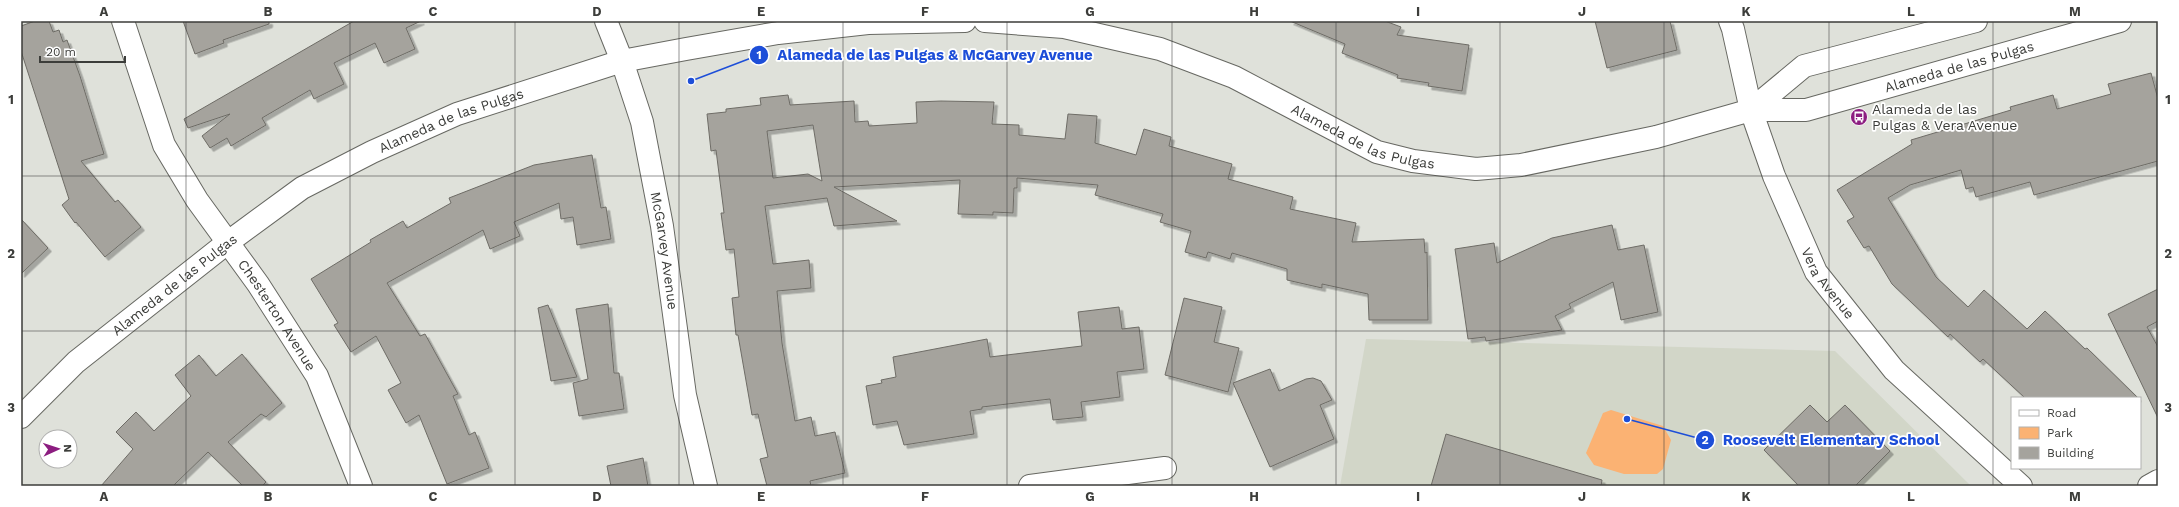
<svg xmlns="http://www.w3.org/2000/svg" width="2179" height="507" font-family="'Work Sans',sans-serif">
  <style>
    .built { fill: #d2d6c8 }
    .green { fill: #fbb273 }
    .building { fill: #a5a39d; stroke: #6e6c66; fill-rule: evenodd; filter: url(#shadow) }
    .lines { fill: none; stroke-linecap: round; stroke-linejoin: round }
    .minor-casing { stroke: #676862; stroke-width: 24 }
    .major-casing { stroke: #676862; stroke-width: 24 }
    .minor { stroke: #fff; stroke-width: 22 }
    .major { stroke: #fff; stroke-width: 22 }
    .grid { fill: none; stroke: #3c3d3a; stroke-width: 1; stroke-opacity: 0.55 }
    .labels { text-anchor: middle; stroke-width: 3.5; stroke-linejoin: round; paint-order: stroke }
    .street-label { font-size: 14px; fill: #3c3d3a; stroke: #fff }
    .poi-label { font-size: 14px; fill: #3c3d3a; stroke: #fff; text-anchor: start }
    .leader { fill: none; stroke: #1d4ed8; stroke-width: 1.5 }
    .callout-dot { fill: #1d4ed8; stroke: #fff; stroke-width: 1.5 }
    .mark-label { font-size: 12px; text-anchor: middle; font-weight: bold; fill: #fff }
    .callout-label { font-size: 15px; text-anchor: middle; font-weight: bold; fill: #1d4ed8; stroke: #fff; stroke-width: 3.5; stroke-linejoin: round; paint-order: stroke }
    .neatline { fill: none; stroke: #3c3d3a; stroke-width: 1.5 }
    .grid-label { font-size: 13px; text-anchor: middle; font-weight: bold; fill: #3c3d3a }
  </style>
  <defs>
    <filter id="shadow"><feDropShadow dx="3.5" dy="3.5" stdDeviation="0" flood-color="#0004"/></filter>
  </defs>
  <rect width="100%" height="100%" fill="#dfe1da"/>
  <path class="built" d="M1366,339L1835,351L1971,486H1340Z"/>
  <path class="green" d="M1611,410L1663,426L1671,440L1663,469L1657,474H1624L1594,465L1586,453L1603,413Z"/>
  <path class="building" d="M35,21H49L53,32L59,30L63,42L67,40L80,76L104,154L81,161L115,202L118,200L141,227L105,257L76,222L75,223L62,205L69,199L21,51V26Z
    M183,21H269V24L223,40L224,43L195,54Z
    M354,21H421L406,28L415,49L384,63L375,43L334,63L344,84L314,99L310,90L262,118L266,125L231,146L227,138L210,148L202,136L230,114L188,128L184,119Z
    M1290,21H1385L1401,27L1397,35L1469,45L1462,91L1428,86L1429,83L1397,78L1398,75L1342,53L1345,44Z
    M1595,21H1670L1677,50L1607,68Z
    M2151,73L2158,99V161L2034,195L2030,182L1976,197L1973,187L1966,189L1961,170L1910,185L1888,198L1936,277L1968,307L1984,290L2027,329L2045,311L2085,349L2087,348L2138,398H2025L1983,359L1980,362L1950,334L1948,337L1892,284L1869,246L1864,248L1847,221L1854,217L1837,190L1912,144L1911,140L2011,110L2010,107L2053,95L2057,109L2111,94L2108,84Z
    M788,95L790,105L854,101L855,122L868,121L869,126L917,123L916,102L941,101L994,102L992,124L1019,125V135L1065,139L1068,114L1097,116L1095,143L1136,155L1144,129L1171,137L1169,146L1232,164L1228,179L1293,197L1290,209L1356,223L1352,242L1424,239L1425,253L1427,252L1428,320H1369L1368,294L1322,284V288L1287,280V269L1232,253L1230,259L1208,252L1206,258L1185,252L1191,231L1160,222L1163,214L1095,195L1098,185L1017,178V188H1014L1013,213L993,212V215L958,214L960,180L834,187L897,221L834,226L827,198L765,206L773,264L809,260L811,288L777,291L782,343L795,421L811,417L815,436L835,432L845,473L810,481L811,486H767L760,459L768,457L758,414L752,415L738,335H736L732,298L739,297L734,249L726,250L721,213H724L716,150L711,151L707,114L726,112V109L761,105L760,98ZM813,125L822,181L808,174L773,178L767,131Z
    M592,155L601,208L606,207L611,239L577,245L573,217L561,219L559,203L514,222L520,236L490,249L483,230L387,283L420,336L425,334L458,394L453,396L469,435L475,432L489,468L447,484L419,415L406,423L388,390L401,383L376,336L351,352L334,325L338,323L311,279L371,242L370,240L403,221L407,228L451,203L449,198L534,165Z
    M21,219L48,248L21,274Z
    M1612,225L1618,250L1644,245L1658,312L1621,320L1613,282L1569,304L1571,308L1555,316L1562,330L1486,341L1485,337L1468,339L1455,249L1494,243L1497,263L1552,238Z
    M2158,289V321L2147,327L2158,347V418L2108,314Z
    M1184,298L1222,307L1214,342L1239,348L1228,392L1165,375Z
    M608,304L614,373H619L624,409L579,416L573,383L588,379L576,309Z
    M548,305L577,377L551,381L538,308Z
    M1119,307L1122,329L1139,327L1144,369L1117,372L1120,397L1081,402L1083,417L1053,420L1050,399L982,407V409L970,411L974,434L904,445L897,421L873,425L866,386L882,383L881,380L896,377L893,357L987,339L990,357L1082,346L1078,312Z
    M242,354L282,403L266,417L261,414L228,442L266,482L262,486H243L208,452L173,486H101L133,449L116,432L136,412L154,431L191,396L175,375L199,355L216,376Z
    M1270,369L1279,391L1306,379L1313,378L1321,381L1332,400L1320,405L1334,439L1270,467L1233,383Z
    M1810,405L1827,422L1845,405L1890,451L1855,486H1799L1764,450Z
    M1446,434L1602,480L1601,486H1431Z
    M643,458L648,486H611L607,466Z"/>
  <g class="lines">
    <g class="minor-casing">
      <g id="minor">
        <path id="s1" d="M123,21L164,145L197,200L258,284L317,376L361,486"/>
        <path id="s2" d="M606,21L622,61L642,122L662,226L685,395L706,486"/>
        <path id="s3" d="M1730,21L1733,29L1751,110L1774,176L1816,272L1894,370L2021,486"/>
        <path d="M1030,486L1165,468"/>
        <path d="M2149,486L2158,481"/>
      </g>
    </g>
    <g class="major-casing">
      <g id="major">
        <path id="s4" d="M985,21L1064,27L1160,49L1234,77L1377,152L1413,161L1476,169L1521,165L1656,137L1751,110H1806L2120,21"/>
        <path d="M1751,110L1804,66L1976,21"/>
        <path id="s5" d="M21,417L76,362L227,243L302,188L372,152L457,114L622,61L686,49L778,33L868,23L965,21"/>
      </g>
    </g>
    <use href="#minor" class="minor"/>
    <use href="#major" class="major"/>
  </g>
  <path class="grid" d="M186,21V486M350,21V486M515,21V486M679,21V486M843,21V486M1007,21V486M1172,21V486M1336,21V486M1500,21V486M1664,21V486M1829,21V486M1993,21V486M21,176H2158M21,331H2158"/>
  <defs>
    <g id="bus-disc" transform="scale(0.9)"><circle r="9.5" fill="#8c1d80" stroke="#fff"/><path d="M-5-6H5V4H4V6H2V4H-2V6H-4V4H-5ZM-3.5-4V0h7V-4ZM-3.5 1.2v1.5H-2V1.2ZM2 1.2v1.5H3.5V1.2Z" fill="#fff"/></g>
  </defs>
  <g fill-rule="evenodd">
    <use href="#bus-disc" x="1859" y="117"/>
  </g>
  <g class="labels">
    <g class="street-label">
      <text dy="5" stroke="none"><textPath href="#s4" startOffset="1015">Alameda de las Pulgas</textPath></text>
      <text dy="5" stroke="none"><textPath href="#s5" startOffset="527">Alameda de las Pulgas</textPath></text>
      <text dy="5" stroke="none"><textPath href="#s4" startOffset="400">Alameda de las Pulgas</textPath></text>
      <text dy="5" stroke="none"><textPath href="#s2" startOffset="238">McGarvey Avenue</textPath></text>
      <text dy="5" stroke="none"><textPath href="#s3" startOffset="282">Vera Avenue</textPath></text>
      <text dy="5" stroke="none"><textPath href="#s5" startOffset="203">Alameda de las Pulgas</textPath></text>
      <text dy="5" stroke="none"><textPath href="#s1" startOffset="335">Chesterton Avenue</textPath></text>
    </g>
    <g class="poi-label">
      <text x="1872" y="114">Alameda de las<tspan x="1872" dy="16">Pulgas &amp; Vera Avenue</tspan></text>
    </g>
  </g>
  <path class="leader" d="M691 81L759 55M1627 419L1705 440"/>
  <g class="callout-dot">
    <circle cx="691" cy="81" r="4"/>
    <circle cx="1627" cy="419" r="4"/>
    <circle cx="759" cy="55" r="10"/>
    <circle cx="1705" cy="440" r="10"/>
  </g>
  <g class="mark-label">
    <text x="759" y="59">1</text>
    <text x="1705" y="444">2</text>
  </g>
  <g class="callout-label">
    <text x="935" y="60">Alameda de las Pulgas &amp; McGarvey Avenue</text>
    <text x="1831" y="445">Roosevelt Elementary School</text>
  </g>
  <rect width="2179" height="507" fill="none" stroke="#ffffff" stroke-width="44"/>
  <rect x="2011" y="397" width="130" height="72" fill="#ffffff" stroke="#b1b1b0"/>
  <rect x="2019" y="410" width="20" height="6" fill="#ffffff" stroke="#b1b1b0"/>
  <text x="2047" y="417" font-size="12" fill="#3c3d3a">Road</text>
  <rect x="2019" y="427" width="20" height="12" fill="#fbb273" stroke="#b1b1b0"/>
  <text x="2047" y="437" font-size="12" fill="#3c3d3a">Park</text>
  <rect x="2019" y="447" width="20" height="12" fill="#a5a39d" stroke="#b1b1b0"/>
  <text x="2047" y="457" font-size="12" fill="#3c3d3a">Building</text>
  <g transform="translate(58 449) rotate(87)"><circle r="19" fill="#ffffff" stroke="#b1b1b0"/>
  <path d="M0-3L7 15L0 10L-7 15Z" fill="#8c1d80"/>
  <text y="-6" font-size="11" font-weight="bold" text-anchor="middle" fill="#3c3d3a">N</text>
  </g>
  <path d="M40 56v6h85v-6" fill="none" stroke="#3c3d3a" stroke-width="2"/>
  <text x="46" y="56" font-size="12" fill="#3c3d3a" stroke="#ffffff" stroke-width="3" paint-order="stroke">20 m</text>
  <rect x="22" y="22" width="2135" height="463" class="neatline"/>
  <g class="grid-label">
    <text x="104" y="16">A</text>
    <text x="268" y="16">B</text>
    <text x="433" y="16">C</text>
    <text x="597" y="16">D</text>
    <text x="761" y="16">E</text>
    <text x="925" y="16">F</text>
    <text x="1090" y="16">G</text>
    <text x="1254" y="16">H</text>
    <text x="1418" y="16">I</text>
    <text x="1582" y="16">J</text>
    <text x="1746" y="16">K</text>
    <text x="1911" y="16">L</text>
    <text x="2075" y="16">M</text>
    <text x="11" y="104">1</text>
    <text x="2168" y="104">1</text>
    <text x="11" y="258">2</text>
    <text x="2168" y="258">2</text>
    <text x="11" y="412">3</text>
    <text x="2168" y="412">3</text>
    <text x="104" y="501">A</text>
    <text x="268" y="501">B</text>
    <text x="433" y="501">C</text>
    <text x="597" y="501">D</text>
    <text x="761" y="501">E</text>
    <text x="925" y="501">F</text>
    <text x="1090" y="501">G</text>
    <text x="1254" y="501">H</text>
    <text x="1418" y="501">I</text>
    <text x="1582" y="501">J</text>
    <text x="1746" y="501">K</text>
    <text x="1911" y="501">L</text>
    <text x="2075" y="501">M</text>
  </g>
</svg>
